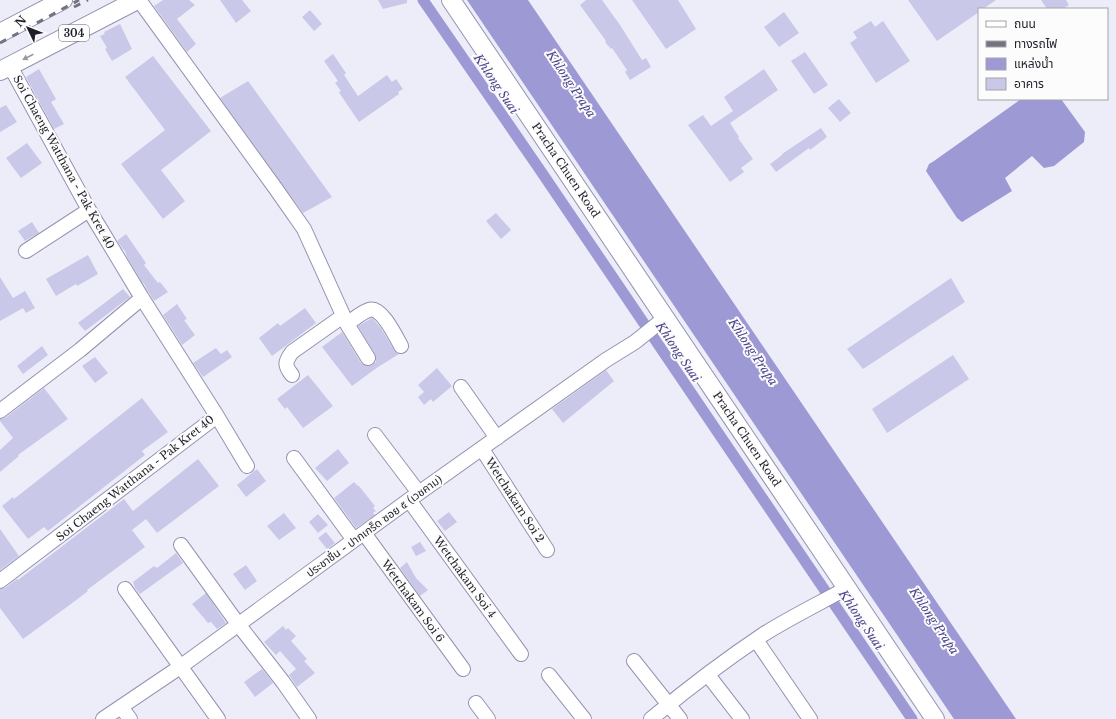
<svg xmlns="http://www.w3.org/2000/svg" width="1116" height="719" font-family="'Libre Baskerville','Noto Sans Thai',serif">
  <style>
    .water { fill: #9c99d5 }
    .lines { fill: none; stroke-linecap: round; stroke-linejoin: round }
    .canal { stroke: #9c99d5; stroke-width: 11 }
    .building { fill: #c9c8e8 }
    .minor-casing { stroke: #9393b0; stroke-width: 16 }
    .major-casing { stroke: #9393b0; stroke-width: 20 }
    .minor { stroke: #fff; stroke-width: 14 }
    .major { stroke: #fff; stroke-width: 18 }
    .rail { stroke: #747380; stroke-width: 3; stroke-dasharray: 7 7; stroke-linecap: butt }
    .oneway { fill: #9a999f }
    .labels { text-anchor: middle; stroke-width: 4; stroke-linejoin: round; paint-order: stroke }
    .shield { fill: #fcfcfc; stroke: #616068; stroke-width: 1 }
    .shield-label { font-size: 10px; font-weight: bold; fill: #1e1d29 }
    .street-label { font-size: 11px; fill: #1e1d29; stroke: #fcfcfc }
    .water-label { font-size: 12px; font-style: italic; fill: #4b428b; stroke: #fcfcfc }
  </style>
  <rect width="100%" height="100%" fill="#ededfa"/>
  <path class="water" d="M467,0H528L1016,719H954Z
    M1021,99H1061L1085,132L1084,142L1054,166L1044,168L1032,156L1005,178L1012,191L962,222L957,218L926,171L929,164L934,161Z"/>
  <g class="lines">
    <path class="canal" d="M423,0L538,167L912,719"/>
  </g>
  <path class="building" d="M163,0H189L195,5L177,19L196,44L187,52L154,6Z
    M220,0H242L251,11L236,23Z
    M378,0H407V3L383,9Z
    M586,0H602L620,25L642,60L646,58L651,67L630,80L625,72L627,70L612,48L611,49L605,42L606,41L580,5Z
    M632,0H678L696,29L666,49Z
    M908,0H996L983,9H979V12L937,41Z
    M1041,0H1066L1069,5L1063,9H1047Z
    M310,10L322,24L314,31L302,17Z
    M784,12L799,33L779,47L764,27Z
    M871,21L875,27L883,21L910,61L876,83L850,43L857,38L853,32Z
    M120,24L132,49L112,61L105,49L107,48L100,36L105,34L104,32Z
    M805,52L828,85L814,94L791,61Z
    M333,54L346,73L344,75L358,96L387,75L392,82L396,79L403,89L398,92L399,94L359,122L340,94L339,92L341,91L335,83L338,81L324,61Z
    M153,56L211,131L161,170L185,201L163,219L121,164L165,130L125,77Z
    M39,69L56,99L51,102L64,124L54,129L26,77Z
    M764,69L778,90L730,123L739,137L738,138L753,159L741,168L744,172L730,182L688,125L703,115L711,126L733,111L724,97Z
    M248,81L332,197L303,213L220,98Z
    M839,99L851,113L840,122L828,108Z
    M6,105L17,122L0,132V108Z
    M821,128L827,137L810,150L809,148L776,172L770,164L782,155V154Z
    M27,143L42,163L21,178L6,158Z
    M496,213L511,230L501,239L486,221Z
    M32,222L39,233L25,241L18,231Z
    M126,234L146,263L144,265L158,283L160,282L168,292L154,301L146,288L145,285L142,282L127,257L125,251L123,249L118,242V240Z
    M88,255L98,274L77,286L76,284L56,296L46,279Z
    M0,277L13,298L25,291L35,308L26,313L23,308L0,321Z
    M951,278L965,302L863,369L847,349Z
    M123,289L130,297L85,331L78,323Z
    M177,304L187,319L184,320L195,335L182,345L163,315Z
    M305,308L316,323L272,356L259,338L278,323L280,326Z
    M372,318L381,328L394,350L399,354L378,367L352,386L322,347L342,332L361,363L368,366L372,365L376,362L375,354L358,326Z
    M42,346L48,355L23,374L17,366Z
    M216,348L221,354L227,350L232,357L203,377L193,363Z
    M953,355L969,379L887,433L872,409Z
    M95,357L108,373L95,383L82,366Z
    M437,368L452,386L433,402L431,399L424,405L418,397L424,392L418,385Z
    M606,370L614,381L563,423L552,409Z
    M308,375L333,406L303,428L287,407L285,409L277,399Z
    M44,388L68,419L18,455L19,456L0,472V450L13,438L0,421V419L5,418Z
    M142,398L168,432L142,451L145,455L48,531L44,527L28,539L2,506L13,497L14,499Z
    M338,449L349,463L327,481L315,468Z
    M198,459L219,486L157,533L146,519L132,530L145,547L87,590L88,591L75,601L23,639L0,608V589L5,588L17,579L18,580L124,499L133,511Z
    M257,469L266,481L246,497L237,485Z
    M354,482L358,486H359L375,506L373,508L376,511L373,513L375,515L356,528L334,498Z
    M449,512L457,522L445,531L437,521Z
    M284,513L296,528L279,540L267,526Z
    M318,514L328,525L318,533L309,522Z
    M0,529L19,556L0,570Z
    M326,532L335,543L327,549L318,538Z
    M420,542L426,551L416,556L411,547Z
    M176,553L183,563L140,594L135,588L133,582L154,566L157,568Z
    M407,562L416,578L428,590L420,596L400,568Z
    M246,565L257,581L245,590L233,574Z
    M206,593L226,623L217,629L211,622L208,623L192,604Z
    M283,626L286,630L288,628L296,636L291,641L307,659L304,661L315,673L297,687L289,675L296,669L280,651L276,655L264,642Z
    M262,669L273,683L255,697L244,682Z"/>
  <g class="lines">
    <g class="minor-casing">
      <path id="minor" d="M139,0L276,189L304,229L347,324C354,319 362,312 369,310C381,305 396,337 401,346
        M26,251L89,210
        M347,324L368,358
        M292,375C284,365 285,362 292,352L343,316
        M461,387L497,438
        M0,411L80,350L142,298
        M217,416L247,466
        M375,435L419,493
        M482,449L547,550
        M294,458L354,540
        M409,500L521,654
        M364,533L463,669
        M181,545L238,624L283,682L309,719
        M0,581L217,416L142,298L89,210L10,66
        M125,589L218,719
        M756,640L810,719
        M634,661L680,719
        M549,675L584,719
        M708,675L742,719
        M476,703L488,719
        M121,707L130,719
        M103,719L180,667L409,500L606,360L635,342L665,318
        M651,719C687,689 725,660 764,634C791,617 820,603 847,588"/>
    </g>
    <g class="major-casing">
      <path id="major" d="M451,0L935,719
        M0,33L63,0
        M0,71L137,0"/>
    </g>
    <use href="#minor" class="minor"/>
    <use href="#major" class="major"/>
    <path class="rail" d="M74,7L88,0
      M0,43L79,0"/>
  </g>
  <defs><path id="oneway-solid" d="M-6-.8H1V-3.2L6.5 0L1 3.2V.8H-6Z"/></defs>
  <use class="oneway" href="#oneway-solid" transform="translate(28 57) rotate(153)"/>
  <g class="labels">
    <rect class="shield" x="59" y="25" width="30" height="16" rx="3"/>
    <g class="shield-label">
      <text x="74" y="37">304</text>
    </g>
    <g class="street-label">
      <text transform="translate(64 162) rotate(61)" y="4">Soi Chaeng Watthana - Pak Kret 40</text>
      <text transform="translate(566 170) rotate(56)" y="4">Pracha Chuen Road</text>
      <text transform="translate(747 439) rotate(56)" y="4">Pracha Chuen Road</text>
      <text transform="translate(135 478) rotate(-38)" y="4">Soi Chaeng Watthana - Pak Kret 40</text>
      <text transform="translate(515 500) rotate(57)" y="4">Wetchakam Soi 2</text>
      <text transform="translate(374 526) rotate(-36)" y="4">ประชาชื่น - ปากเกร็ด ซอย ๕ (เวชคาม)</text>
      <text transform="translate(465 577) rotate(54)" y="4">Wetchakam Soi 4</text>
      <text transform="translate(413 601) rotate(54)" y="4">Wetchakam Soi 6</text>
    </g>
    <g class="water-label">
      <text transform="translate(496 84) rotate(56)" y="4">Khlong Suai</text>
      <text transform="translate(571 84) rotate(56)" y="4">Khlong Prapa</text>
      <text transform="translate(678 352) rotate(56)" y="4">Khlong Suai</text>
      <text transform="translate(753 352) rotate(56)" y="4">Khlong Prapa</text>
      <text transform="translate(861 620) rotate(56)" y="4">Khlong Suai</text>
      <text transform="translate(934 621) rotate(56)" y="4">Khlong Prapa</text>
    </g>
  </g>
  <rect x="978" y="8" width="130" height="92" fill="#fcfcfc" stroke="#a3a3a8"/>
  <rect x="986" y="21" width="20" height="6" fill="#ffffff" stroke="#a3a3a8"/>
  <text x="1014" y="28" font-size="12" fill="#1e1d29">ถนน</text>
  <rect x="986" y="41" width="20" height="6" fill="#747380" stroke="#a3a3a8"/>
  <text x="1014" y="48" font-size="12" fill="#1e1d29">ทางรถไฟ</text>
  <rect x="986" y="58" width="20" height="12" fill="#9c99d5" stroke="#a3a3a8"/>
  <text x="1014" y="68" font-size="12" fill="#1e1d29">แหล่งน้ำ</text>
  <rect x="986" y="78" width="20" height="12" fill="#c9c8e8" stroke="#a3a3a8"/>
  <text x="1014" y="88" font-size="12" fill="#1e1d29">อาคาร</text>
  <g transform="translate(28 28) rotate(313)" stroke="#fcfcfc" stroke-width="3" paint-order="stroke">
  <path d="M0-3L7 15L0 10L-7 15Z" fill="#1e1d29"/>
  <text y="-6" font-size="11" font-weight="bold" text-anchor="middle" fill="#1e1d29">N</text>
  </g>
</svg>
